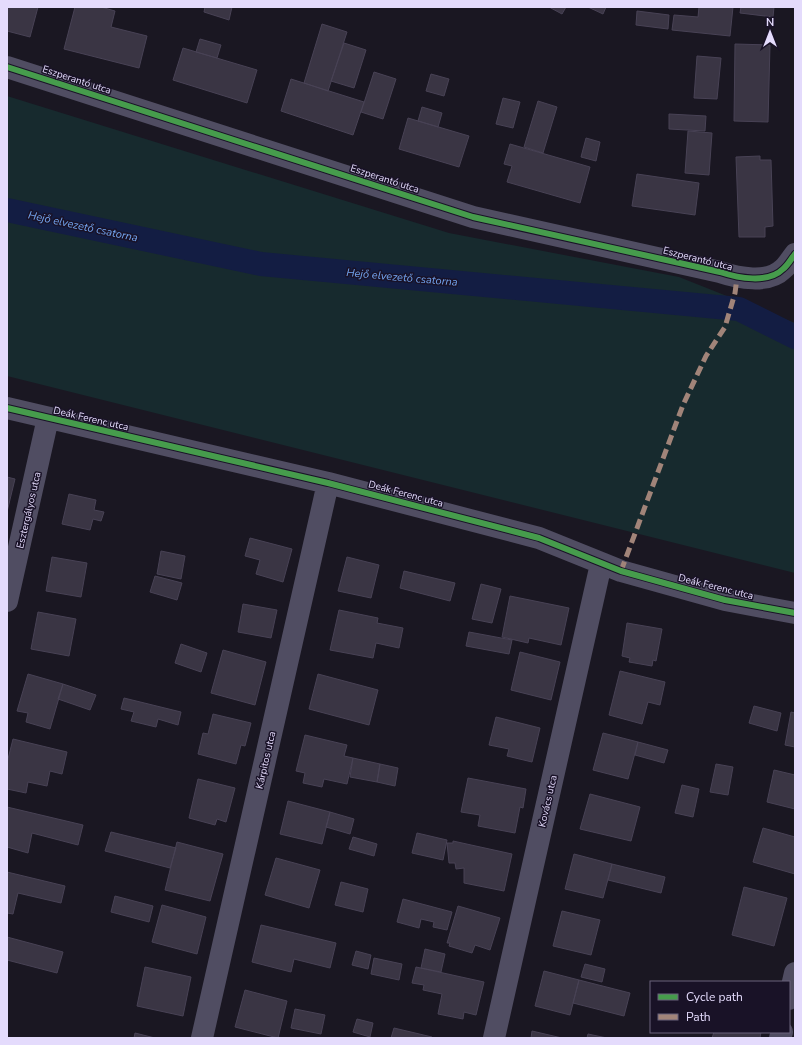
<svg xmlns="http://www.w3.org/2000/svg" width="802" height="1045" font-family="'Nunito Sans',sans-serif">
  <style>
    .green { fill: #172a2e }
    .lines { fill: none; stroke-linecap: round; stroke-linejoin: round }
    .canal { stroke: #131d43; stroke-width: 24 }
    .building { fill: #3a3544; stroke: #484255 }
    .minor { stroke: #504d62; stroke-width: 22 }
    .quiet { stroke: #a18479; stroke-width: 5; stroke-dasharray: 10 5; stroke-linecap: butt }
    .cycleway-casing { stroke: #191227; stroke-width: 8 }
    .cycleway { stroke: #469c4c; stroke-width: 6 }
    .labels { text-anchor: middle; stroke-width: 3; stroke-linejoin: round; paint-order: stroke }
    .street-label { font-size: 10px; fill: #e4dbfc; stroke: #191227 }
    .water-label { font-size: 11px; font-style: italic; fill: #73a5f1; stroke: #191227 }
  </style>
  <rect width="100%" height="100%" fill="#1a1722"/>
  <path class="green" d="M7,96L449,233L679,277L795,323V573L7,376Z"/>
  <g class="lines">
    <path class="canal" d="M7,210L261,264L739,309L795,337"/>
  </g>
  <path class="building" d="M7,7H38L30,37L7,31Z
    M75,7H101L115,11L111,27L147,36L139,68L64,49Z
    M205,7H232L229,20L204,12Z
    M549,7H566L562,14Z
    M588,7H606L603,14Z
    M699,7H733L730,36L672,30L674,15L698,17Z
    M741,7H774L773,17L740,13Z
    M637,11L669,15L668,29L636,25Z
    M322,24L347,32L328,91L304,83Z
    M200,39L221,45L217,58L196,52Z
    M344,43L366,50L354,88L331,81Z
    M735,44L770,45L768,122L734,121Z
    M183,48L257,70L247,103L173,80Z
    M697,56L721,58L717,99L694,98Z
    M374,72L396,79L383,119L361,112Z
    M431,74L449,79L444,96L426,91Z
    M291,79L364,102L353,135L281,111Z
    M503,98L520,102L513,128L496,124Z
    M538,101L557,107L543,153L524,147Z
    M422,107L442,113L438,127L418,121Z
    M669,114L706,116L705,131L669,129Z
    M408,118L469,136L459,167L399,149Z
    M688,131L712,133L709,175L685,173Z
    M586,138L600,142L596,161L581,157Z
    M510,144L590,167L580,203L507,182L512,166L504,164Z
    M760,156V160H771L773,226L765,227V237H739L736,157Z
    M637,174L699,183L695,215L632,206Z
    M7,477L15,479L7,512Z
    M69,494L96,500L94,510L104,512L101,521L93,519L90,530L62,524Z
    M250,538L292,549L283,582L256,574L260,560L245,556Z
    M161,551L185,556L181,579L157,574Z
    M52,557L87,563L81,597L46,591Z
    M347,557L379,565L371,598L338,591Z
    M404,571L455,583L450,601L400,588Z
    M155,576L182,583L177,600L150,592Z
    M481,584L501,589L492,623L472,619Z
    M510,596L569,608L561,645L529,638L528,643L502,637Z
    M243,604L277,610L271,638L238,632Z
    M339,610L378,618L377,623L403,628L399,648L376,643L373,658L330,650Z
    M38,612L76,619L69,656L31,649Z
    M627,623L662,629L656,661L653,660L652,666L629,662L630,658L622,656Z
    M469,632L512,640L509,654L466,646Z
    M181,644L207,653L201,672L175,663Z
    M223,650L266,662L255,705L211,693Z
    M520,652L560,662L551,700L511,690Z
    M620,671L665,682L660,705L648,702L642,724L609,715Z
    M28,674L63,684L50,729L26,722L28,713L17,711Z
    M318,674L378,690L369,725L309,709Z
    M63,684L96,695L90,710L58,699Z
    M124,698L181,712L178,725L158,719L156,727L131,721L134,712L121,709Z
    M754,706L781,713L777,731L749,723Z
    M791,712L795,713V747L785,745Z
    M213,714L251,723L245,746L241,745L236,764L198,754L203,733L208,734Z
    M496,717L540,728L532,762L507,756L509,749L489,745Z
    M603,733L638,742L628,779L593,770Z
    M305,735L347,745L344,756L353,758L347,784L324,779L322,787L303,783L305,773L296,771Z
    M13,739L67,752L62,774L50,771L47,786L28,782L26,793L7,789V763Z
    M638,742L668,750L664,763L635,755Z
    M353,758L380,764L377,782L350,777Z
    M380,764L398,768L395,786L377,782Z
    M716,764L733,767L728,795L710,792Z
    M774,770L795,775V809L767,802Z
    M468,778L526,789L523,808L520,807L515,833L478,826L480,815L461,812Z
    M198,779L235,788L226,822L217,819L215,825L189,818Z
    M682,785L699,789L693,817L675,813Z
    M590,794L640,807L631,841L580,829Z
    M288,801L330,812L322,844L280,834Z
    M7,807L83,825L78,845L32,833L28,853L7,847Z
    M330,812L354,819L350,834L326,827Z
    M763,828L795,837V874L753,862Z
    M111,832L176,848L170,868L105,851Z
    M417,833L447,840L443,860L412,853Z
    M353,837L377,844L374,856L349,849Z
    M453,841L512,854L504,891L464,883V868L456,869L455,863H449L447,843H453Z
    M177,842L223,854L210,901L165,890Z
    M574,854L612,864L603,898L565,889Z
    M276,858L320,870L309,908L265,895Z
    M612,864L665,877L661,893L608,880Z
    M7,872L65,886L61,903L18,893L13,914L7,913Z
    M341,882L368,889L363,912L335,905Z
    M744,887L787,898L774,946L732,935Z
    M115,896L153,906L149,922L111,912Z
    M403,899L452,912L447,930L433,927L434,922L421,919L419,928L397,922Z
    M162,905L206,917L197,954L152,942Z
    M458,906L500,918L490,950L475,945L472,953L449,946L450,943H447Z
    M562,911L600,920L591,955L553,946Z
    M261,925L336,943L330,968L294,959L291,972L252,962Z
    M7,937L63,952L57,973L7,960Z
    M425,949L445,954L441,972L421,968Z
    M356,951L371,955L368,969L352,965Z
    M374,958L402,964L399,980L371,974Z
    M585,964L605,969L602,982L581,977Z
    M145,967L191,977L183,1016L137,1006Z
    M416,967L484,982L476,1015L464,1012L463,1019L438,1014L442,994L423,990L424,985L412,983Z
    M544,971L579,980L570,1015L535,1006Z
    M579,980L630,993L624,1016L573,1003Z
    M245,990L287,1001L278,1038L235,1027Z
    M295,1009L325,1015L321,1034L291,1028Z
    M357,1019L373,1023L370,1037L353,1032Z
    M394,1028L432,1037V1038H391Z
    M532,1031L562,1038H531Z
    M714,1032H761L760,1038H712Z
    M135,1033L155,1038H134Z
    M588,1034L607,1038H587Z"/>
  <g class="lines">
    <path class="minor" d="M7,67L473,217L720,272C738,278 768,284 783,269C788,265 791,259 795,254
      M7,408L328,483L539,538L621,571L725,600L795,613
      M7,601L48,418
      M789,999L795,973
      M202,1038L328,483
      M494,1038L601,564
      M780,1038L782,1032"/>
    <path class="quiet" d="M621,571L683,405L706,356L725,327L735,293L737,278"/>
    <g class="cycleway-casing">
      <path id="cycleway" d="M7,67L473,217L720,272C738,278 768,284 783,269C788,265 791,259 795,254
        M7,408L328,483L539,538L621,571L725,600L795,613"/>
    </g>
    <use href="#cycleway" class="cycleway"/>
  </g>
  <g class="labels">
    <g class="street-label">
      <text transform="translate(77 79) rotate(18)" y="4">Eszperantó utca</text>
      <text transform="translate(385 178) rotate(18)" y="4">Eszperantó utca</text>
      <text transform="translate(698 258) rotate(14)" y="4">Eszperantó utca</text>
      <text transform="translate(91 418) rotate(13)" y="4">Deák Ferenc utca</text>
      <text transform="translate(406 493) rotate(15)" y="4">Deák Ferenc utca</text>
      <text transform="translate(28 510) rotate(-77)" y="4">Esztergályos utca</text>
      <text transform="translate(716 586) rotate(14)" y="4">Deák Ferenc utca</text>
      <text transform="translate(265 760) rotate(-77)" y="4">Kárpitos utca</text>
      <text transform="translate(547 801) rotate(-77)" y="4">Kovács utca</text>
    </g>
    <g class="water-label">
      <text transform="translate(83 226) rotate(12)" y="4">Hejő elvezető csatorna</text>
      <text transform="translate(402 277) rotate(5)" y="4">Hejő elvezető csatorna</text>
    </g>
  </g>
  <rect width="802" height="1045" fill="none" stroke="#e4dbfc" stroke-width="16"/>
  <rect x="650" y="981" width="140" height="52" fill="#191227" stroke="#6a627c"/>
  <rect x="658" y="994" width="20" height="6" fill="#469c4c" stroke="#6a627c"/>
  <text x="686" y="1001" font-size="12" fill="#e4dbfc">Cycle path</text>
  <rect x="658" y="1014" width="20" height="6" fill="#a18479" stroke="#6a627c"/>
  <text x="686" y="1021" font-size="12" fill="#e4dbfc">Path</text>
  <g transform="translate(770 32)" stroke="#191227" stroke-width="3" paint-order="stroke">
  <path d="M0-3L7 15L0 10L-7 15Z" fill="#e4dbfc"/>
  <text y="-6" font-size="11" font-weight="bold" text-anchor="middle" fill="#e4dbfc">N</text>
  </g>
</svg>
